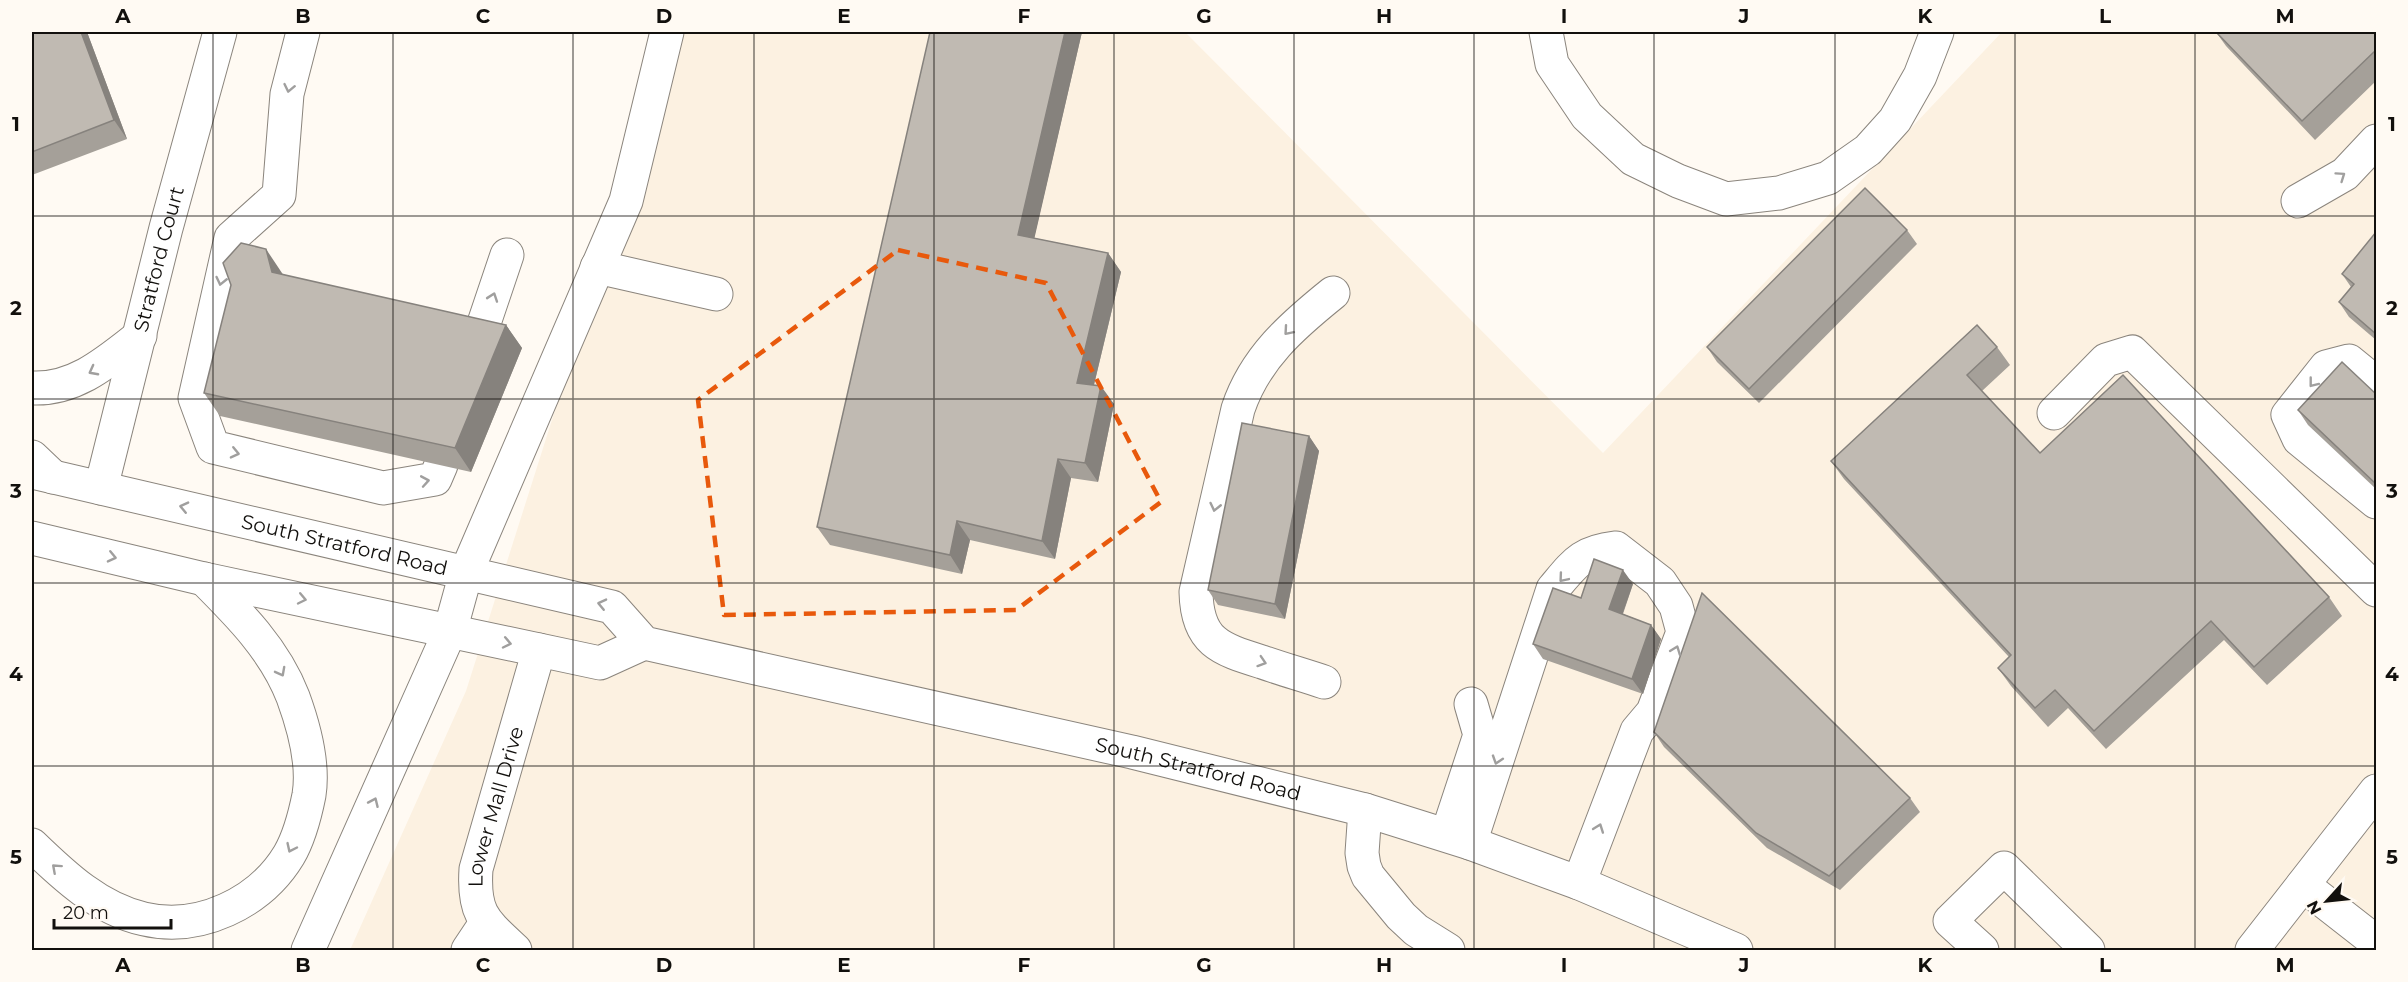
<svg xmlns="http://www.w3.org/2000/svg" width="2408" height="982" font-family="Montserrat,sans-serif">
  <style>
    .built { fill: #fcf1e1 }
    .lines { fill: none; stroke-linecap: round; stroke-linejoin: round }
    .minor-casing { stroke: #8b857d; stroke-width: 35 }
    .major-casing { stroke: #8b857d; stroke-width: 35 }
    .highway-casing { stroke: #8b857d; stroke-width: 35 }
    .minor { stroke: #fff; stroke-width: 33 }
    .major { stroke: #fff; stroke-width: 33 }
    .highway { stroke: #fff; stroke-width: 33 }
    .wall { fill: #a5a099 }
    .shaded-wall { fill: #86827d }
    .building { fill: #c0bab2; stroke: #86827d; stroke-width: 1.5 }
    .oneway { stroke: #a09f9e }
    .marked { fill: none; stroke: #e8590c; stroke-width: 4.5; stroke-dasharray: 12 8; stroke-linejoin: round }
    .grid { fill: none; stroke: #12100d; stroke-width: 1.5; stroke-opacity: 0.55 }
    .labels { text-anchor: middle; stroke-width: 4.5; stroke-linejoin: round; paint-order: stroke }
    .street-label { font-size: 20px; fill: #12100d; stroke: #fffaf3 }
    .neatline { fill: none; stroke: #12100d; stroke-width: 2 }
    .grid-label { font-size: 20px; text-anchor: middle; font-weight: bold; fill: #12100d }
  </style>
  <rect width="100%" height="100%" fill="#fffaf3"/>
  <path class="built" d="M675,32H1185L1603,453L2002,32H2376V950H350L466,691Z"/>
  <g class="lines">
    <g class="minor-casing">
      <g id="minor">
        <path d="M303,32L287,94L279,195L231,238L195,398L213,447L383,488L435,479L441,465"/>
        <path d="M1546,32L1552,64L1587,116L1633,159L1678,181L1726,199L1779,193L1828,178L1868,150L1895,120L1920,76L1937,32"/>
        <path d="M2298,201L2345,174L2376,141"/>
        <path d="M597,267L716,294"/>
        <path d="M479,338L507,255"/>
        <path d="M2376,383L2349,361L2326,367L2288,415L2299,439L2376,502"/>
        <path d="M2054,413L2106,360L2132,352L2376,590"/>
        <path id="s1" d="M101,488L166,228L220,32"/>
        <path d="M466,573L626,201L667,32"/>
        <path d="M1324,682C1303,675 1282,669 1262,662C1220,649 1197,642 1196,592L1238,409C1255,358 1292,326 1333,293"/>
        <path d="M1365,810L1362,853L1364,866L1368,876L1401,916L1416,930L1448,950"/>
        <path d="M1447,835L1480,735L1471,704"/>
        <path d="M1470,843L1553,589C1575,563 1581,552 1616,548L1660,582L1676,606L1683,632L1653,712L1637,731L1579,883"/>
        <path d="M2303,885L2376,942"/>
        <path d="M468,950L486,923"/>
        <path id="s2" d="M515,950C484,921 473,914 476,869L539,650"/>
        <path d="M1982,950L1950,921L2004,868L2088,950"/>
        <path d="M2252,950L2376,791"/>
      </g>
    </g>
    <g class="major-casing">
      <g id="major">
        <path id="s3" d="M32,472L612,607L644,643L1132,752L1365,810L1470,843L1579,883L1736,950"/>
        <path d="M32,538L204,579L600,663L644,643"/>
        <path d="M450,631L466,573"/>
      </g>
    </g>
    <g class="highway-casing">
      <path id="highway" d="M32,388C75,390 107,362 140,336
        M32,457L53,477
        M32,845C64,876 99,909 144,919C199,932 260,903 289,855C299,838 305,815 309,795C314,764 304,727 293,697C275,650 239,614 204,579
        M308,950L450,631"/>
    </g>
    <use href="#minor" class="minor"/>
    <use href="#major" class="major"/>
    <use href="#highway" class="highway"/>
  </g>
  <path class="wall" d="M32,32H87L127,139L32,175Z
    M1082,32L1034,238L1108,253L1121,272L1094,385L1114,404L1098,482L1071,478L1055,559L970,540L962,574L830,545L817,527Z
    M2216,32H2376V81L2315,140L2226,46Z
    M1907,230L1917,244L1759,403L1717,362L1707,347Z
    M2376,233V340L2349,317L2339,302L2351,287L2342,274Z
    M282,273L283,275L506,325L522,348L471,472L220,416L204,393Z
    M1997,347L2010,365L1982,391L2040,453L2329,597L2342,616L2267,685L2224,640L2106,749L2068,708L2048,727L2011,686L1998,668L2009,657L1844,479L1831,461Z
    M2376,394V489L2308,425L2298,410Z
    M1309,436L1319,451L1285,619L1218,605L1208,590Z
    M1633,584L1623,614L1651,625L1661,639L1643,694L1543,659L1533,644L1581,598Z
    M1654,732L1910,798L1920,812L1840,890L1767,848L1664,747Z"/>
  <path class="shaded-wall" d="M81,32H87L127,139L114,120Z
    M1065,32H1082L1031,253L1018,235Z
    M266,249L282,273L288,296L272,272Z
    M1108,253L1121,272L1090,401L1077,383Z
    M506,325L522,348L471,472L455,448Z
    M1101,386L1114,404L1098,482L1085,463Z
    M1309,436L1319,451L1285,619L1275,604Z
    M1058,459L1071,478L1055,559L1042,541Z
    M957,521L970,540L962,574L950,555Z
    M1623,570L1633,584L1619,624L1609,609Z
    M1651,625L1661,639L1643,694L1632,679Z"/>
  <path class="building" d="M32,32H81L114,120L32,152Z
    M930,32H1065L1018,235L1108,253L1077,383L1101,386L1085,463L1058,459L1042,541L957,521L950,555L817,527Z
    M2216,32H2376V50L2302,121Z
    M1865,188L1907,230L1749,389L1707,347Z
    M2376,232V334L2339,302L2354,284L2342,274Z
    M241,243L266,249L272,272L506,325L455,448L204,393L231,285L223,263Z
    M1977,325L1997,347L1967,375L2040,453L2123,375L2329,597L2254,667L2211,621L2094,731L2055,690L2035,708L1998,668L2011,655L1831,461Z
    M2342,362L2376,394V484L2298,410Z
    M1242,423L1309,436L1275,604L1208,590Z
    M1594,559L1623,570L1609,609L1651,625L1632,679L1533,644L1553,588L1581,598Z
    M1702,593L1910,798L1829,876L1756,833L1654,732Z"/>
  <defs><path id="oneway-chevron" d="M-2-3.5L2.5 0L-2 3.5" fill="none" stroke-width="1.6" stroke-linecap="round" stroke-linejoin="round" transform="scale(1.5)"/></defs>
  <g class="oneway">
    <use href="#oneway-chevron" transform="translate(289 88) rotate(102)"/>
    <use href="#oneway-chevron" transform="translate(2341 176) rotate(-35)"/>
    <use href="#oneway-chevron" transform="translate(221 281) rotate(103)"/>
    <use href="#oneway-chevron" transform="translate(493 297) rotate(-71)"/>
    <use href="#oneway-chevron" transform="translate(1288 331) rotate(131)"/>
    <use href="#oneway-chevron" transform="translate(93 371) rotate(152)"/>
    <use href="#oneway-chevron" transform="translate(2313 383) rotate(128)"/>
    <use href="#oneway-chevron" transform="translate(235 453) rotate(13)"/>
    <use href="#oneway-chevron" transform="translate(425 481) rotate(-10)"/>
    <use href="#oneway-chevron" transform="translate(184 507) rotate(-167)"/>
    <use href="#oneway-chevron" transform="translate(1215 507) rotate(103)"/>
    <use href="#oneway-chevron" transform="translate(112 557) rotate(13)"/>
    <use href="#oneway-chevron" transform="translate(1563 578) rotate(130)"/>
    <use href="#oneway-chevron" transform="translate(302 599) rotate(12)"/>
    <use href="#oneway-chevron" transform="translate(602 604) rotate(-167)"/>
    <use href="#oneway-chevron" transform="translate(507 643) rotate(12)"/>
    <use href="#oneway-chevron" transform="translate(1676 650) rotate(-69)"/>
    <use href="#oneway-chevron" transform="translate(1262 662) rotate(18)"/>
    <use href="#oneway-chevron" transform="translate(281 672) rotate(62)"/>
    <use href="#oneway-chevron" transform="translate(1497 760) rotate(108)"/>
    <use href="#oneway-chevron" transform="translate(374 802) rotate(-66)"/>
    <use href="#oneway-chevron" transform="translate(1599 828) rotate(-70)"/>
    <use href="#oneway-chevron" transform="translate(291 848) rotate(115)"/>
    <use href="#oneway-chevron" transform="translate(56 868) rotate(-138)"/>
  </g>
  <path class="marked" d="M898,250L1046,283L1161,502L1016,610L724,615L698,400Z"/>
  <path class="grid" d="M213,32V950M393,32V950M573,32V950M754,32V950M934,32V950M1114,32V950M1294,32V950M1474,32V950M1654,32V950M1835,32V950M2015,32V950M2195,32V950M32,216H2376M32,399H2376M32,583H2376M32,766H2376"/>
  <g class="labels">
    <g class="street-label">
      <text dy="7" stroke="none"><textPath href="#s1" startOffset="236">Stratford Court</textPath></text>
      <text dy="7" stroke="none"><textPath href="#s3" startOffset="321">South Stratford Road</textPath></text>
      <text dy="7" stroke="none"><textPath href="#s3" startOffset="1212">South Stratford Road</textPath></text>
      <text dy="7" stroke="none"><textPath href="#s2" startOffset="160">Lower Mall Drive</textPath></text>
    </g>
  </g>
  <rect width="2408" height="982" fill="none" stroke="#fffaf3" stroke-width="66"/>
  <g transform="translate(2327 901) rotate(243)" stroke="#fffaf3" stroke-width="4.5" paint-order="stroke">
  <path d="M0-4.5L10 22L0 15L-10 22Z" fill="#12100d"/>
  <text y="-9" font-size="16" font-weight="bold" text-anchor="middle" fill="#12100d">N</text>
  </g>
  <path d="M54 919v9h117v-9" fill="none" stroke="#12100d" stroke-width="3"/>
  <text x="63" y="919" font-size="18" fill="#12100d" stroke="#fffaf3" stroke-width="4.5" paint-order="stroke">20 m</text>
  <rect x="33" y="33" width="2342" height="916" class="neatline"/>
  <g class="grid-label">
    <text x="123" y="23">A</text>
    <text x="303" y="23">B</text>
    <text x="483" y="23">C</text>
    <text x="664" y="23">D</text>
    <text x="844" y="23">E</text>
    <text x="1024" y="23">F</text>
    <text x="1204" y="23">G</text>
    <text x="1384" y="23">H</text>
    <text x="1564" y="23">I</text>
    <text x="1744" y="23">J</text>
    <text x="1925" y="23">K</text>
    <text x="2105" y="23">L</text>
    <text x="2285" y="23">M</text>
    <text x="16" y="131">1</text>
    <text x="2392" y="131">1</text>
    <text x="16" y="315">2</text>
    <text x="2392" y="315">2</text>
    <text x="16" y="498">3</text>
    <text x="2392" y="498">3</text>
    <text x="16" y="681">4</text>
    <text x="2392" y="681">4</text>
    <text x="16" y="864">5</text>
    <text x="2392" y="864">5</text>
    <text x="123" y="972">A</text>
    <text x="303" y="972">B</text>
    <text x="483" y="972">C</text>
    <text x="664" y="972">D</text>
    <text x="844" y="972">E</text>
    <text x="1024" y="972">F</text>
    <text x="1204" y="972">G</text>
    <text x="1384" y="972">H</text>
    <text x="1564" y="972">I</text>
    <text x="1744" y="972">J</text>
    <text x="1925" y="972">K</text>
    <text x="2105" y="972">L</text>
    <text x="2285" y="972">M</text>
  </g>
</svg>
